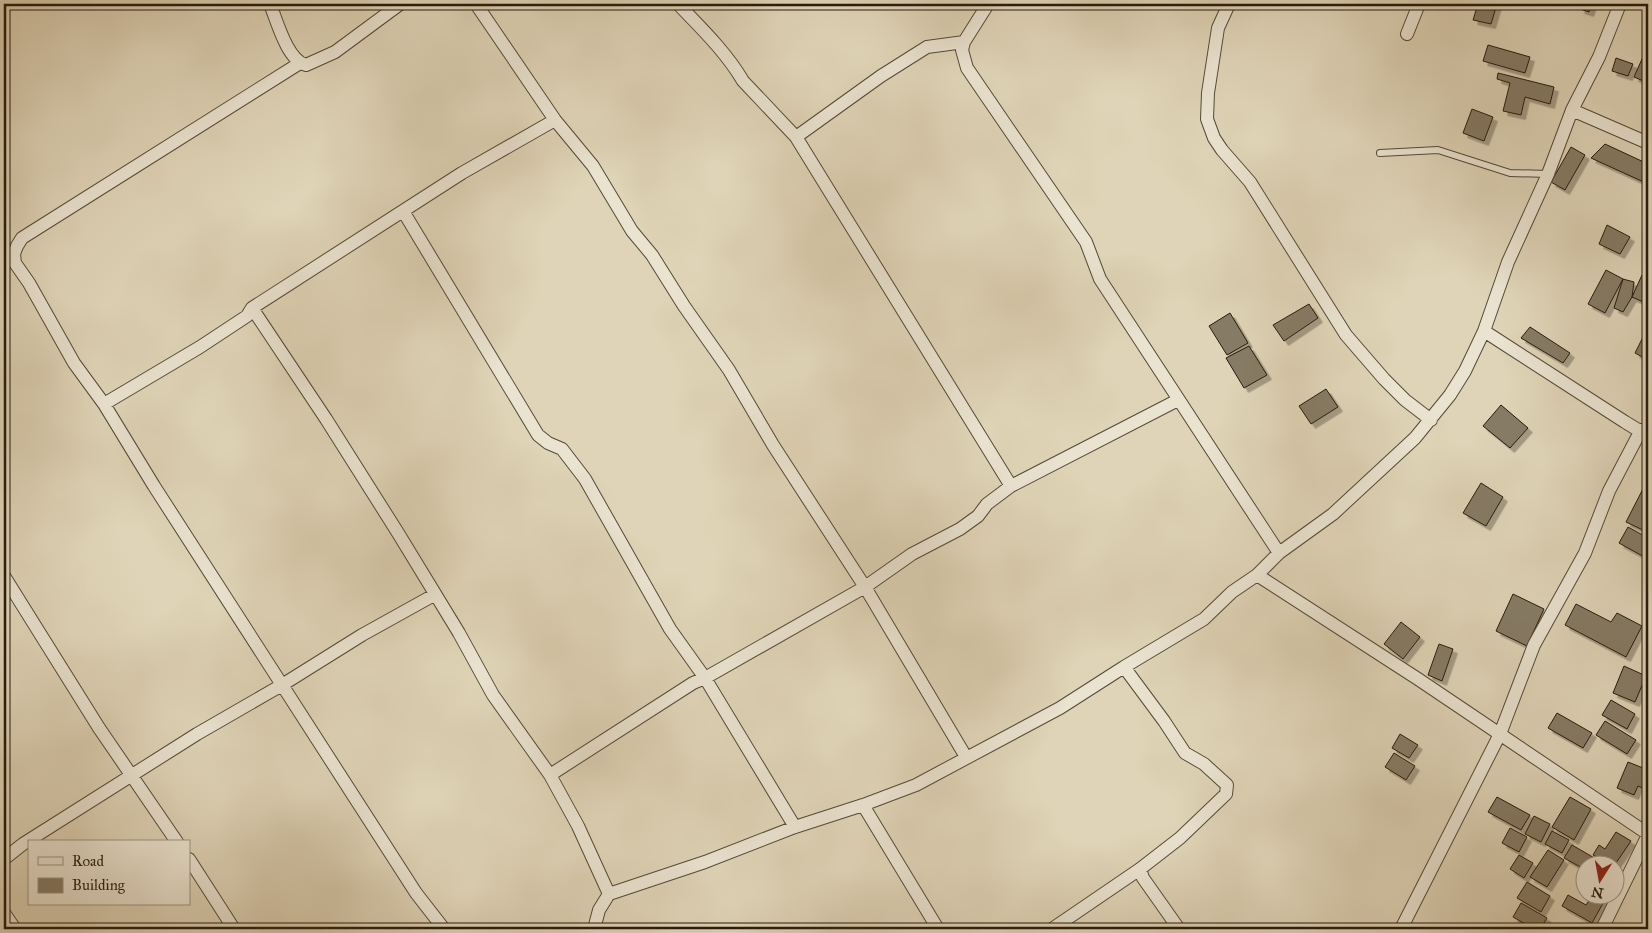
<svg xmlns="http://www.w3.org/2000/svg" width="1652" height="933" font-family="'IM FELL Great Primer',serif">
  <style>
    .building { fill: #867b66; stroke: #261b0e; filter: url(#shadow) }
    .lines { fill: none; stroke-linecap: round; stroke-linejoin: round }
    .service-casing { stroke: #544938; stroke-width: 8 }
    .minor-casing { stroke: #544938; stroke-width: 14 }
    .service { stroke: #eae3d0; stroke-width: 6 }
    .minor { stroke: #eae3d0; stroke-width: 12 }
  </style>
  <defs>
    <filter id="shadow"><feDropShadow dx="4.5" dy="4.5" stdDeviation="0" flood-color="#0004"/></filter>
  </defs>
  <rect width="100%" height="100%" fill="#dfd4b7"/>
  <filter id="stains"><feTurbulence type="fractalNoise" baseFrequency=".004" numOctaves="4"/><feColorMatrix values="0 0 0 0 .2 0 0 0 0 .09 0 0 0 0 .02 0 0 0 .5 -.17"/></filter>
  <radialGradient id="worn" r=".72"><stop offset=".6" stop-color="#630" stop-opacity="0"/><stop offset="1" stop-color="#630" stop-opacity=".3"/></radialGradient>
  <path class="building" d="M1478,4H1497L1491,24L1473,20Z
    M1581,4H1592L1589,12L1580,9Z
    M1488,45L1530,57L1525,73L1483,61Z
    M1646,50L1648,51V83L1634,77Z
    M1616,58L1633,64L1628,76L1612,71Z
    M1498,73L1554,87L1550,104L1525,97L1521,115L1503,111L1510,83L1497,79Z
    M1472,109L1493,117L1484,141L1463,133Z
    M1605,144L1648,164V184L1591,158Z
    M1571,147L1585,155L1565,190L1551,182Z
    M1607,225L1630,237L1620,254L1599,244Z
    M1606,270L1623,279L1605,313L1588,304Z
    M1642,275L1648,277V304L1632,297Z
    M1623,279L1634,282L1632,297L1623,312L1614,308Z
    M1309,304L1318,318L1284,341L1273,325Z
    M1230,313L1248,343L1227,355L1209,326Z
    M1530,327L1570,353L1563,363L1521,338Z
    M1644,335L1648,337V360L1635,353Z
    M1249,346L1267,375L1244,388L1226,358Z
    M1326,389L1338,407L1311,424L1299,406Z
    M1501,405L1528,428L1510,448L1483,426Z
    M1648,479V525L1645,531L1626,522Z
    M1481,483L1503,497L1486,526L1463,513Z
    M1628,527L1648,538V559L1619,543Z
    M1513,594L1544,609L1527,646L1496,631Z
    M1576,604L1611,622L1617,613L1642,626L1626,657L1565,625Z
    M1401,622L1420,637L1403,659L1384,644Z
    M1439,644L1453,649L1442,681L1428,675Z
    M1624,666L1646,676L1635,702L1613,693Z
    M1611,700L1635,714L1627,729L1602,715Z
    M1557,713L1592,733L1583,748L1548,728Z
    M1605,721L1636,740L1627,754L1596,735Z
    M1400,734L1418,745L1409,758L1392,748Z
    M1394,753L1415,766L1406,780L1385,767Z
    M1628,762L1648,770V786L1647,790L1638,786L1634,795L1617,788Z
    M1497,797L1530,815L1521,830L1488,812Z
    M1570,797L1591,809L1574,840L1552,827Z
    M1534,816L1550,824L1541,842L1525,834Z
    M1510,828L1527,837L1519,852L1502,843Z
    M1552,831L1569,840L1562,853L1545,844Z
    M1616,832L1631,841L1614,866L1593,855L1599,845L1605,849Z
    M1572,845L1603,863L1601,866H1584V869L1564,858Z
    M1548,850L1564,860L1547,887L1530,877Z
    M1519,855L1533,863L1524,878L1510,869Z
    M1527,882L1550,896L1541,912L1517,898Z
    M1568,895L1586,905L1592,896H1607L1592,923L1562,906Z
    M1521,903L1547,918L1540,929H1534L1513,917Z"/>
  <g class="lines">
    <g class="service-casing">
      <path id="service" d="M1380,153L1438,150L1510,173L1548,174"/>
    </g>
    <g class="minor-casing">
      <path id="minor" d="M270,4C277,21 287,60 306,65L335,52L400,4
        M476,4L555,120L593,166L632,231L652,255L684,306L729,370L773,445L865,587L966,757
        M678,4C701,28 726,52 743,81L796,137L1011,486
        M988,4L964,42L962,50L967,68L1086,242L1100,279L1279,553
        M1229,4L1218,28L1208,93L1207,119L1214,138L1222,150L1250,182L1346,335L1384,379L1405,400L1431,420
        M1407,34L1419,4
        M300,63L22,238L17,246L14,254L15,263L29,283L74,363L104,404L154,486L416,893L444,929
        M1572,110L1648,143
        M796,137L881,76L927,47L964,42
        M403,211L538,435L548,443L562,449L585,479L670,629L705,678L795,827
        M252,308L326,419L398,533L459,633L493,695L550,775L578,826L609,894
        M1484,331L1625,422L1648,436
        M104,404L200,347L247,316L252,308L462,173L555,120
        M1257,575L1418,679L1648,834
        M4,576L99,728L177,842
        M550,775L693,683L705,678L865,587L912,554L960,529L978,516L987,504L1011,486L1178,400
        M863,805L938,929
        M4,859L23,844L197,734L282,685L362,635L434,595
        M189,859L234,929
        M1140,869L1143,878L1179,929
        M4,913L15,929
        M594,929L599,910L609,894L705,862L795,827L863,805L916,785L1060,708L1124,667L1204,619L1232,592L1257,575L1279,553L1333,514L1415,438L1450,395L1465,371L1484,331L1508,262L1548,174L1572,110L1599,57L1620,4
        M1052,929L1140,869L1180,838L1226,794L1227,785L1204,764L1185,753L1164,721L1124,667
        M1401,929L1500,734L1534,645L1585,553L1609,491L1641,430
        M1602,929L1648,835"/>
    </g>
    <use href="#service" class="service"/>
    <use href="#minor" class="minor"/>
  </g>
  <rect width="1652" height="933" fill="none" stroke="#dfd4b7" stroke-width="20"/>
  <rect x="5" y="5" width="1642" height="923" fill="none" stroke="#261b0e" stroke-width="2.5"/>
  <rect x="10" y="10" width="1632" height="913" fill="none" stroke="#261b0e"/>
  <rect x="28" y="840" width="162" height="65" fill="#eae3d0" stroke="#9c9382"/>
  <rect x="38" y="857" width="25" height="8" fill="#eae3d0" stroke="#9c9382"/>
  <text x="72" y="866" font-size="15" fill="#261b0e">Road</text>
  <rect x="38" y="878" width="25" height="15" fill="#867b66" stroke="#9c9382"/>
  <text x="72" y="890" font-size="15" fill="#261b0e">Building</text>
  <g transform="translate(1600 880) rotate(191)"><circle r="24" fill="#eae3d0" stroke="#9c9382"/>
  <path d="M0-4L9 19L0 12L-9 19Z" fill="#8f2418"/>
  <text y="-8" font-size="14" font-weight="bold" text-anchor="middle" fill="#261b0e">N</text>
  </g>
  <rect width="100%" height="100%" filter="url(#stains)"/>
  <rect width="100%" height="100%" fill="url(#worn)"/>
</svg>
